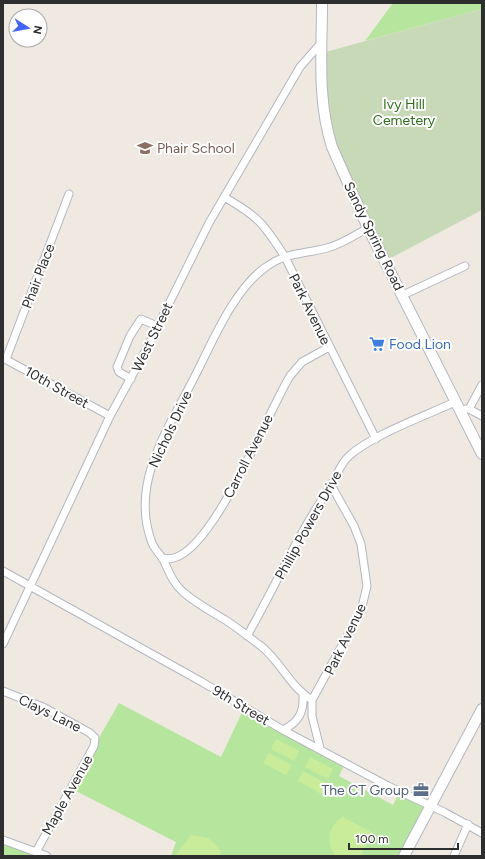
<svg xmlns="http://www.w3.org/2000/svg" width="485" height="859" font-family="Figtree,sans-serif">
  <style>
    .green { fill: #b6e59e }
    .cemetery { fill: #c8d9b8 }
    .pitch { fill: #c9ec9a }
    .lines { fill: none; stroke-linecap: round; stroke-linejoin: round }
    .street-casing { stroke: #b4b7c1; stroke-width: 9 }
    .secondary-casing { stroke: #b4b7c1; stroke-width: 12 }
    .street { stroke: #fff; stroke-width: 7 }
    .secondary { stroke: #fff; stroke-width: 10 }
    .labels { text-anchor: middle; stroke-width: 4; stroke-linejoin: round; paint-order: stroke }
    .park-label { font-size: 14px; fill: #2c6e1b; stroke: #fff }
    .education-label { font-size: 14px; fill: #785e54; stroke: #fff; text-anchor: start }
    .street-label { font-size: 14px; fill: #2e2e2e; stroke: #fff }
    .shop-label { font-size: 14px; fill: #366cbe; stroke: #fff; text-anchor: start }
    .service-label { font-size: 14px; fill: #4e5e75; stroke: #fff; text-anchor: end }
  </style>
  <rect width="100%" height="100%" fill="#efe9e1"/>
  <path class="green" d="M393,3H482V9L365,41Z
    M119,703L221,757L245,706L345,763L339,776L393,805L400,791L431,806L404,856H171L176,842L70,788Z
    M3,839L49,856H3Z"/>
  <path class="cemetery" d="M482,9V210L385,261L360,209L324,112L322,53Z"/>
  <path class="pitch" d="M276,739L299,751L294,761L271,749Z
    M269,753L292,765L286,775L263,763Z
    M310,757L333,769L328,779L305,767Z
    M303,771L326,783L321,794L298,781Z
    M343,817L373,833L360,856H335C326,843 328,825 343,817Z
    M191,835L209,838L221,851L220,856H175Z"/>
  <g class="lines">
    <defs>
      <path id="street" d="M224,197C258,216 264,224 285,257L376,439
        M403,295L465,266
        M3,358L110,416
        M6,359L69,194
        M131,379L119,372L117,367L130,336L141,319L157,326
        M466,409H469L482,416
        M469,409L482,385
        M162,558C166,559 170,559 174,558C215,547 267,414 290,376L302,362L329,347
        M3,571L202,682L283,730L388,786L444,812L482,833
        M247,636C275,587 298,534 330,487C337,477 339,465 349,456C372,435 425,416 455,402
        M3,644L110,416L146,350L209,223L300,67L322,42
        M3,691L45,708L90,733L95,738L94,746L36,852
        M312,700C290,687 281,662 261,646C250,638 239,629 227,621C212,612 197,604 183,592C173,583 169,572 163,559C159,553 153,548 151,540C130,481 170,426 195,376C213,341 234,289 266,267C286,252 305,254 327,248C342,244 355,235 368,228
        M283,730C299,722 304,712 303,695
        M320,748L312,716V700L361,611L367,586L361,544L354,526L331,485
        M3,840L47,856
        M454,856L468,824"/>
      <path id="secondary" d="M322,3C322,52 317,100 332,147L368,228L482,454
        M404,856L482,709"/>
    </defs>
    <use href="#street" class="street-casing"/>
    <use href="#secondary" class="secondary-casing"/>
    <use href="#street" class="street"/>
    <use href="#secondary" class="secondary"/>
  </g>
  <defs>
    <symbol id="school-bare" viewBox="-9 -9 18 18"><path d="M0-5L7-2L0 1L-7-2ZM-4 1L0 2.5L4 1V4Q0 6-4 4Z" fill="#8d6e63" stroke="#fff" stroke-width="2.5" paint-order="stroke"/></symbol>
    <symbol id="supermarket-bare" viewBox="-9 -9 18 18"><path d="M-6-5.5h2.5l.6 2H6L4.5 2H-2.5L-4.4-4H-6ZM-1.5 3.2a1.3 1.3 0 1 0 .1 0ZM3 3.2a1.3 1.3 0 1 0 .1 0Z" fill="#3f7fe0" stroke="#fff" stroke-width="2.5" paint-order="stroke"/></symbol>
    <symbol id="office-bare" viewBox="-9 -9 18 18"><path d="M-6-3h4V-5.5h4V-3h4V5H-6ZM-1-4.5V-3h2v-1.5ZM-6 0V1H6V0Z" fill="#5c6f8a" stroke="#fff" stroke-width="2.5" paint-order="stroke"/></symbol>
  </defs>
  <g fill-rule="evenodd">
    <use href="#school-bare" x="134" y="137" width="22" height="22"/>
    <use href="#supermarket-bare" x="366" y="333" width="22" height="22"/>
    <use href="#office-bare" x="410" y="779" width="22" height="22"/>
  </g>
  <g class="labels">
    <g class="park-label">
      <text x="404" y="109">Ivy Hill<tspan x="404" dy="16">Cemetery</tspan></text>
    </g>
    <g class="education-label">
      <text x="157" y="153">Phair School</text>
    </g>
    <g class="street-label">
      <text transform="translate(374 236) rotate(64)" y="5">Sandy Spring Road</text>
      <text transform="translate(38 276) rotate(-69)" y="5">Phair Place</text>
      <text transform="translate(310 309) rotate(64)" y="5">Park Avenue</text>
      <text transform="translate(152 337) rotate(-64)" y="5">West Street</text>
      <text transform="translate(57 387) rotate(29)" y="5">10th Street</text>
      <text transform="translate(170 429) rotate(-65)" y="5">Nichols Drive</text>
      <text transform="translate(248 456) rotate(-63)" y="5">Carroll Avenue</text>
      <text transform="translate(308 525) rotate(-61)" y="5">Phillip Powers Drive</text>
      <text transform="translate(345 639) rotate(-64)" y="5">Park Avenue</text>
      <text transform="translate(241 705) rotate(31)" y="5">9th Street</text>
      <text transform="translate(50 713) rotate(26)" y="5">Clays Lane</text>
      <text transform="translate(67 795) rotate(-61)" y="5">Maple Avenue</text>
    </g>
    <g class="shop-label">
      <text x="389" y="349">Food Lion</text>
    </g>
    <g class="service-label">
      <text x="409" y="795">The CT Group</text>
    </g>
  </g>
  <rect width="485" height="859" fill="none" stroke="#2e2e2e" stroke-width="8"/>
  <g transform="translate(28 28) rotate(101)"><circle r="19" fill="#ffffff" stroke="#ababab"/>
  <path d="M0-3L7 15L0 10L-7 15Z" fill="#4264fb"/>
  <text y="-6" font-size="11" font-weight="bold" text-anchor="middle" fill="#2e2e2e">N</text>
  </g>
  <path d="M349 843v6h109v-6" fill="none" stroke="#2e2e2e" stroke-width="2"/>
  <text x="355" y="843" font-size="12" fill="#2e2e2e" stroke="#ffffff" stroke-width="3" paint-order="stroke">100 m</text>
</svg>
